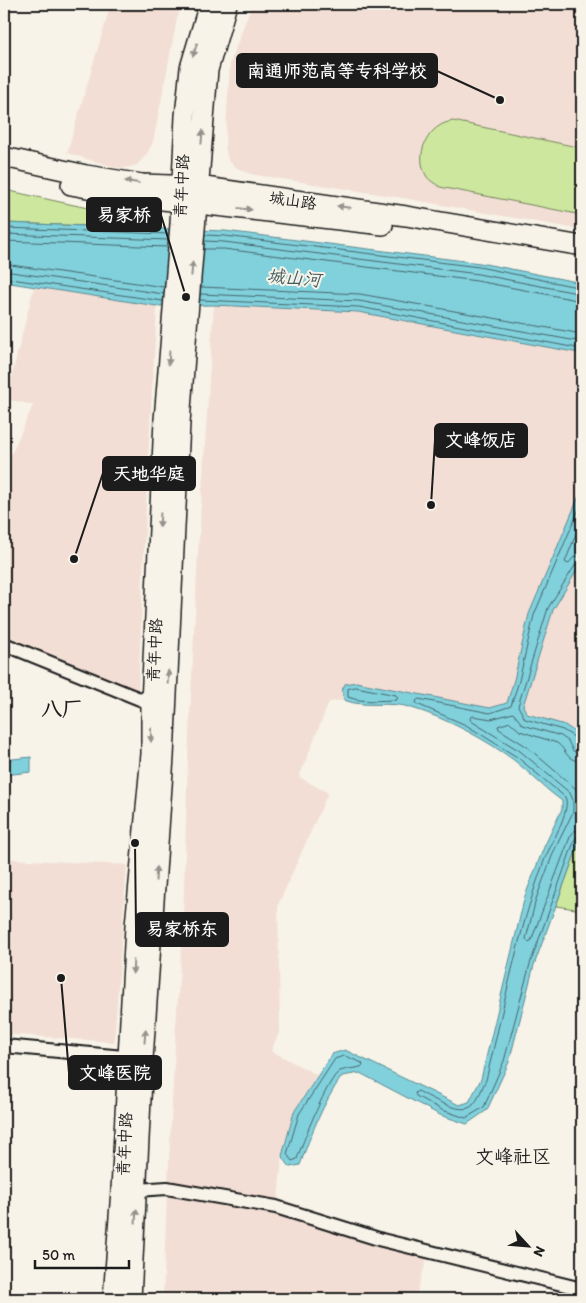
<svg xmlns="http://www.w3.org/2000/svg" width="586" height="1303" font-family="Itim,'LXGW WenKai TC',sans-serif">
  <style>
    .built { fill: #f2ded4 }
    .green { fill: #cde89e; stroke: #74825d }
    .water { fill: #81d1dd; stroke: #598990 }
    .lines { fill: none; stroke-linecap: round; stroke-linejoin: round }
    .shore { stroke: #446469; stroke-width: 1 }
    .street-casing { stroke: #1c1c1c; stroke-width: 16 }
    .secondary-casing { stroke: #1c1c1c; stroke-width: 22 }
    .street { stroke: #f7f3e8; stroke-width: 12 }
    .secondary { stroke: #f7f3e8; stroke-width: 19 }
    .oneway { fill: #94928c }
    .labels { text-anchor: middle; stroke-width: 4; stroke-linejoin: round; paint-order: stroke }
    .street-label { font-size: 16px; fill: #1c1c1c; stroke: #f7f3e8 }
    .water-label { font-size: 18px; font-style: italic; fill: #3f5b60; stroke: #f7f3e8 }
    .quarter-label { font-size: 19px; fill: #1c1c1c; stroke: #f7f3e8 }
    .district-label { font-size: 21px; font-weight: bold; fill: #1c1c1c; stroke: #f7f3e8 }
    .leader { fill: none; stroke: #1c1c1c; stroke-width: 2 }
    .callout-dot { fill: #1c1c1c; stroke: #f7f3e8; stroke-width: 2 }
    .callout { fill: #1c1c1c; stroke: #1c1c1c; stroke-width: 2 }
    .callout-label { font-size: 18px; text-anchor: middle; font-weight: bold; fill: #fff }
  </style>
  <rect width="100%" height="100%" fill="#f7f3e8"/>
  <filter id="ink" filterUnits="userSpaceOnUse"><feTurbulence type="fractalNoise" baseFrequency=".02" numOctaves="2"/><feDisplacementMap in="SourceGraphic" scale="10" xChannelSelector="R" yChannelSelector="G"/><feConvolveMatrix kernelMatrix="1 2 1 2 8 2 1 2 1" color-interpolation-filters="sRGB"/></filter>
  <g filter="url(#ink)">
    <path class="built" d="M111,4H182L177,19L153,142L147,154L137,165L121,169L67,153Z
      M252,4H582V230L397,197L250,174L237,168L228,160L225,146L230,63Z
      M34,287L157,306L148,459L138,693L4,647V471L33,405L6,399Z
      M214,305L358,312L582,353V758L579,735L565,725L539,719L508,703L490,708L356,682L345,684L342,696L344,700L329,702L299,777L328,793L278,905L280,1030L271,1051L317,1075L294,1112L282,1156L278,1201L168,1181L176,1026L183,920L188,758L198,553Z
      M9,859L127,865L114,1042L4,1034V922Z
      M167,1193L278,1214L428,1255L415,1299H163Z"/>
    <path class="green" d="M453,121L582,148V215L440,187C436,184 430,181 427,177C413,155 428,124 453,121Z
      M5,190L129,217L155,228L4,223Z
      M582,835V910L556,906Z"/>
    <path class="water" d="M4,223L225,231L480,263L582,283V356L579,353L358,312L214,305L157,306L4,282Z
      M582,489V562L553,610L523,706L527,714L565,725L579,735L582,758V835L534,965L509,1062L487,1110L467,1124L440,1115L360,1073L342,1076C323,1103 311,1134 300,1165L290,1167L282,1156L294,1112L332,1054L345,1050L459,1105L469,1102L481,1079L525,896L544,847L562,809V801C545,789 531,774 515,761C487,740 446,718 412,708C390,700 366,709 344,700L342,690L345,684L356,682L490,708L507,703L514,680L529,614Z
      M31,757V772L4,775V760Z"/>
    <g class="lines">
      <path class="shore" d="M4,228L169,234
        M4,234L168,240
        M205,235L225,236L479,267L582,288
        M4,241L167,247
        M205,241L224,242L478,274L582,294
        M204,249H224L477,281L582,301
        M4,264L164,287
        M4,271L164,294
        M4,278L163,301
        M201,287L360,294L582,334
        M200,294L359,301L582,342
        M200,300L359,307L582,349
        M582,502L534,615L519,681L511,706L490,713L419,699L416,701L417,704L466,725L517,757L565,797C572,810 549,847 544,861C518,931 504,1007 486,1080C482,1087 479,1099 473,1105C462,1117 430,1097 418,1091L415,1093L416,1096L442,1110L466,1118L484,1107L504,1061L530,964L575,839L578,836H582
        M582,519L565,562L568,564L574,557L582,555
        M582,561L576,564L548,608L518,706L525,719L563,730L574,737L577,746L582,748
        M356,687L396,695L398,698L396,700C381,700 363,703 348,697V689Z
        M582,754L573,751L568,741L561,736L523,725L513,713L491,719L473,716L470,718L471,721L520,751L570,793L573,800V812L554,851L536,899L526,939L528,942L531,941L570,837L574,831L582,830
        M582,761C565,761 568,751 557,743L520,731L510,722L498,726L499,729L526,746L576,789L581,801L578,820L582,822
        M345,1056L362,1063L363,1066C357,1069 347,1068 340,1071C328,1077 302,1144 297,1159L292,1161L287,1154L299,1114L335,1059Z"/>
      <defs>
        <path id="street" d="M4,644L157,706
          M4,1046L135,1058
          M137,1190L167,1188L276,1207L382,1240L582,1289"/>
        <path id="secondary" d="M4,157L86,175L142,184L198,186L406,216L582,246
          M71,185L136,197L383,225
          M113,1299L121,1190L135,926L151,754V704L164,420L180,224L185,116L190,68L209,4
          M131,1299L143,1059L164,757L180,423L188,315L208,70L227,4"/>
      </defs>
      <use href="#street" class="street-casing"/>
      <use href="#secondary" class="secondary-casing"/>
      <use href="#street" class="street"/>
      <use href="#secondary" class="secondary"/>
    </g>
    <defs><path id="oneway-solid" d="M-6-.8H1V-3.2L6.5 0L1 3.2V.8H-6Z" transform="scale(1.25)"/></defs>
    <g class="oneway">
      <use href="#oneway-solid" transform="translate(195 50) rotate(107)"/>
      <use href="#oneway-solid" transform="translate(202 137) rotate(-85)"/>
      <use href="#oneway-solid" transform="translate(132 182) rotate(-171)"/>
      <use href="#oneway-solid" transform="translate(344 207) rotate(-172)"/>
      <use href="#oneway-solid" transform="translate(245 209) rotate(7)"/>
      <use href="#oneway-solid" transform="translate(192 269) rotate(-85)"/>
      <use href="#oneway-solid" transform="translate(169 358) rotate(94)"/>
      <use href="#oneway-solid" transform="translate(160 520) rotate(93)"/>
      <use href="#oneway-solid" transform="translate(168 677) rotate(-87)"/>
      <use href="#oneway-solid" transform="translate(151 735) rotate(90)"/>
      <use href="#oneway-solid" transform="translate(156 874) rotate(-86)"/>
      <use href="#oneway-solid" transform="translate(133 967) rotate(93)"/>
      <use href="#oneway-solid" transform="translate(145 1036) rotate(-86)"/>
      <use href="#oneway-solid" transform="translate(136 1216) rotate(-87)"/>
    </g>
  </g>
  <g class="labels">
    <g class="street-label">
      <text transform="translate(181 186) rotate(-87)" y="6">青年中路</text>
      <text transform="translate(293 200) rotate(8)" y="6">城山路</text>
      <text transform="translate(154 650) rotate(-87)" y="6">青年中路</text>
      <text transform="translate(124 1144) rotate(-87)" y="6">青年中路</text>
    </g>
    <g class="water-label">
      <text transform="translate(294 278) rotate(5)" y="6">城山河</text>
    </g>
    <g class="quarter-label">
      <text x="513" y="1163">文峰社区</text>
    </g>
    <g class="district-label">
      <text x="62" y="716">八厂</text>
    </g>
  </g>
  <path class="leader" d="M500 100L437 71M186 297L161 215M431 505L435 440M74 559L103 473M135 843L136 929M61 978L69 1073"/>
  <g class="callout-dot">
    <circle cx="500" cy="100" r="5"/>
    <circle cx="186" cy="297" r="5"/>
    <circle cx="431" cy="505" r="5"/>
    <circle cx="74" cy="559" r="5"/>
    <circle cx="135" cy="843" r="5"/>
    <circle cx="61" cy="978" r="5"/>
  </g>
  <g class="callout">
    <rect x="237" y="54" width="200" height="33" rx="5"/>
    <rect x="87" y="198" width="74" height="33" rx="5"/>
    <rect x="435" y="424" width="92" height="33" rx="5"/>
    <rect x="103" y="457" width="92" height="33" rx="5"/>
    <rect x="136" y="913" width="92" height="33" rx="5"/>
    <rect x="69" y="1056" width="92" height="33" rx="5"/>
  </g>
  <g class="callout-label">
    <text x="337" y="77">南通师范高等专科学校</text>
    <text x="124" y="221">易家桥</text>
    <text x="481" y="446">文峰饭店</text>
    <text x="149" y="480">天地华庭</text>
    <text x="182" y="935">易家桥东</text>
    <text x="115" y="1079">文峰医院</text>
  </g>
  <rect width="586" height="1303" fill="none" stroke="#f7f3e8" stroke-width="20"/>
  <rect x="10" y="10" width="566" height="1283" fill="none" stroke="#1c1c1c" stroke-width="2" filter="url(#ink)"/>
  <g transform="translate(528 1246) rotate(116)" stroke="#f7f3e8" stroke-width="4" paint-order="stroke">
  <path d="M0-4L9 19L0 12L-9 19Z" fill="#1c1c1c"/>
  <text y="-8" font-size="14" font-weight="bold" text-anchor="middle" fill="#1c1c1c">N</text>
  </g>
  <path d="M35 1260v8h94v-8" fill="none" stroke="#1c1c1c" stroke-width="2.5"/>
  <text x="42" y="1260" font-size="15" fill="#1c1c1c" stroke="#f7f3e8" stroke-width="4" paint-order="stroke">50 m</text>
</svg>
